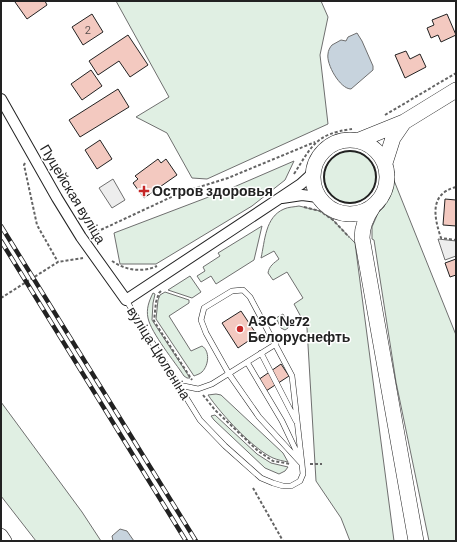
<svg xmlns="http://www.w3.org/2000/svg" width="457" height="542" font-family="Barlow,sans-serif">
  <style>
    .green { fill: #e0efe3; stroke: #6f6f6f }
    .parking { fill: #ededed; stroke: #6f6f6f }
    .water { fill: #c7d3dd; stroke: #6f6f6f }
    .building { fill: #f3c9c0; stroke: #222 }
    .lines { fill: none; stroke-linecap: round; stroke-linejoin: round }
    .service-casing { stroke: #222; stroke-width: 6 }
    .minor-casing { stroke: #222; stroke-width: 12 }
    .tertiary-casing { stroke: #222; stroke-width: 14 }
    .secondary-casing { stroke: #222; stroke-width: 16 }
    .path { stroke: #646464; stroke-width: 2; stroke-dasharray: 3 2; stroke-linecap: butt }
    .service { stroke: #fff; stroke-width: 5 }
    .minor { stroke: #fff; stroke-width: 10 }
    .tertiary { stroke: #fff; stroke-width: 13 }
    .secondary { stroke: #fff; stroke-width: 15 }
    .rail-casing { stroke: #222; stroke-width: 4.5 }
    .rail { stroke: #fff; stroke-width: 3; stroke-dasharray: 9; stroke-linecap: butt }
    .wall { stroke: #222; stroke-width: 2 }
    .poi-dot { fill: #c62828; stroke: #fff; stroke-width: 1.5 }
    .labels { text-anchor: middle; stroke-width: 3; stroke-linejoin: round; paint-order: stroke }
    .number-label { font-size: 12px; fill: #564c4a }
    .poi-label { font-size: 14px; font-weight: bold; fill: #222; stroke: #fff; text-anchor: start }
    .street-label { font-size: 14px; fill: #222; stroke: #fff }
  </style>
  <rect width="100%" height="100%" fill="#fff"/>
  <path class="green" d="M116,1H321L328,17L320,55L328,124L207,179L192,178L167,133L136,117L169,97Z
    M324 177a26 26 0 1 1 52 0a26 26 0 1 1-52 0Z
    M294,161L285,180L252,206L156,264H120L114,233L227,190Z
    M393,178L456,335V541H429L396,382L374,240L372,239V227L378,213L384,207L391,190Z
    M299,206L320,211L333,220L355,243L394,541H350L341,518L316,481L307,328L294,304L303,298L287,272L273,280L268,273C269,266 274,263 279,259L274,251L261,258C265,241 265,217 284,209C288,207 294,207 299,206Z
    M262,226L254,260L216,284L211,276L201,282L197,276L205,271L203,267L220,256L218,253Z
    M190,276L201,292L192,298L168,290Z
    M165,292L189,300V303L169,316L191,351L202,346C210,351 209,365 202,372C200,374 196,375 194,376L156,319L158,300L160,295Z
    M153,293L155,294L153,303L152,320L190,378H187L184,376C175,362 151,333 148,318C146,309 149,301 153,293Z
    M283,314L288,325V328L285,330L281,328L276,318Z
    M216,394L221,395L283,453L288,462C283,461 278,460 273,458C253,449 221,414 208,395Z
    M1,402L82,512L101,541H36L1,496Z
    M215,415L257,454L271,463L288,467L285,471L279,474L265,468L214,420L211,416Z"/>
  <path class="parking" d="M113,179L125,200L112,208L99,188Z
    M438,239L456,241V256L445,260Z"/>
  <path class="water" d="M357,33L362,41L373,66V70L351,89C340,89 326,64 328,54C328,51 330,47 332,45L341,40L346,41L348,37Z
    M120,529L127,531L134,541H113L112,536Z"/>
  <path class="building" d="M16,1H45L47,5L27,19L15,2Z
    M92,14L103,32L83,45L72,27Z
    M447,14L456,35L441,42L438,35L431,38L427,28L434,25L432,20Z
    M128,35L148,65L130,77L119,61L98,75L89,61Z
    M406,51L410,59L420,54L426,67L405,78L395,55Z
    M91,70L102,86L82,100L71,84Z
    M118,89L129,107L80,137L69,120Z
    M100,140L112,159L97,169L85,150Z
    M158,159L161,163L166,159L177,175L144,198L133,183L138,179L135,176Z
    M445,199L456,200V226L443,225Z
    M456,259V275L450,277L445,263Z
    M241,311L257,335L238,348L222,323Z
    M281,364L289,376L266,391L258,380Z"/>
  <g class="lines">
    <defs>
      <path id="service" d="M126,300L200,420L225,446L261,478L273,483L283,486H291L300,481L303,474L302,464L292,376L250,297L243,290L232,291L204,308L201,320L206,333L229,374L259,417L302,464
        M261,353L296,421
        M247,362L282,421L300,459
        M179,385L198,389L212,384L276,344"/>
      <path id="minor" d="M1,99L57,198L81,237L126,300L280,198L301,184L313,173
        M282,198L302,195L318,197"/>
      <path id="tertiary" d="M1,535L5,541"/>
      <path id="secondary" d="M313 177a37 37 0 1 1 74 0a37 37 0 1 1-74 0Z
        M357,141L404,122L456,90
        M385,163L393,138L404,122
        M373,207C366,217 362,226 362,238L416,541"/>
    </defs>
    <use href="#service" class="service-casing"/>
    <use href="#minor" class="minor-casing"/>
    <use href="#tertiary" class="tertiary-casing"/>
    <use href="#secondary" class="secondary-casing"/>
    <path class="path" d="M385,115L456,73
      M25,163L24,165L37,225L58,262
      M294,174C312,146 315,134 352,129
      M456,187C429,194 434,217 441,238L456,240
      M386,203L391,190L394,173
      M304,207L320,211L333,220L349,237
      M92,234L180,193L228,178L315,142
      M112,261C125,270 142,273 157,266
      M161,291L159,293L156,302L154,321L192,380
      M1,298L58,262L83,258
      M203,395L215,410L258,451L273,461L291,464
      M310,464H322
      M253,488L283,541"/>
    <use href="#service" class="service"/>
    <use href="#minor" class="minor"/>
    <use href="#tertiary" class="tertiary"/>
    <use href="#secondary" class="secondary"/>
    <defs>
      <path id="rail" d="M1,226L196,541
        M1,241L186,541"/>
    </defs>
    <use href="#rail" class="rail-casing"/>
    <use href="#rail" class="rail"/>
    <path class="wall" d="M324 177a26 26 0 1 1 52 0a26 26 0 1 1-52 0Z"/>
  </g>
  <g class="poi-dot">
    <path d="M142 185h4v4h4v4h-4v4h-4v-4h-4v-4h4z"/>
    <circle cx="240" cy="329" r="4"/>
  </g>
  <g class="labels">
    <g class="number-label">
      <text x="88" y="34">2</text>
    </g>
    <g class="poi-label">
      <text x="152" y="196">Остров здоровья</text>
      <text x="248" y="326">АЗС №72<tspan x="248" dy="16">Белоруснефть</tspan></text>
    </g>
    <g class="street-label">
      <text transform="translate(73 194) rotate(59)" y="5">Пуцейская вуліца</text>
      <text transform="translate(159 353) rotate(58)" y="5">вуліца Цюленіна</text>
    </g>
  </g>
  <rect width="457" height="542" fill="none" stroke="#222222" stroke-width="4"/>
</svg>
